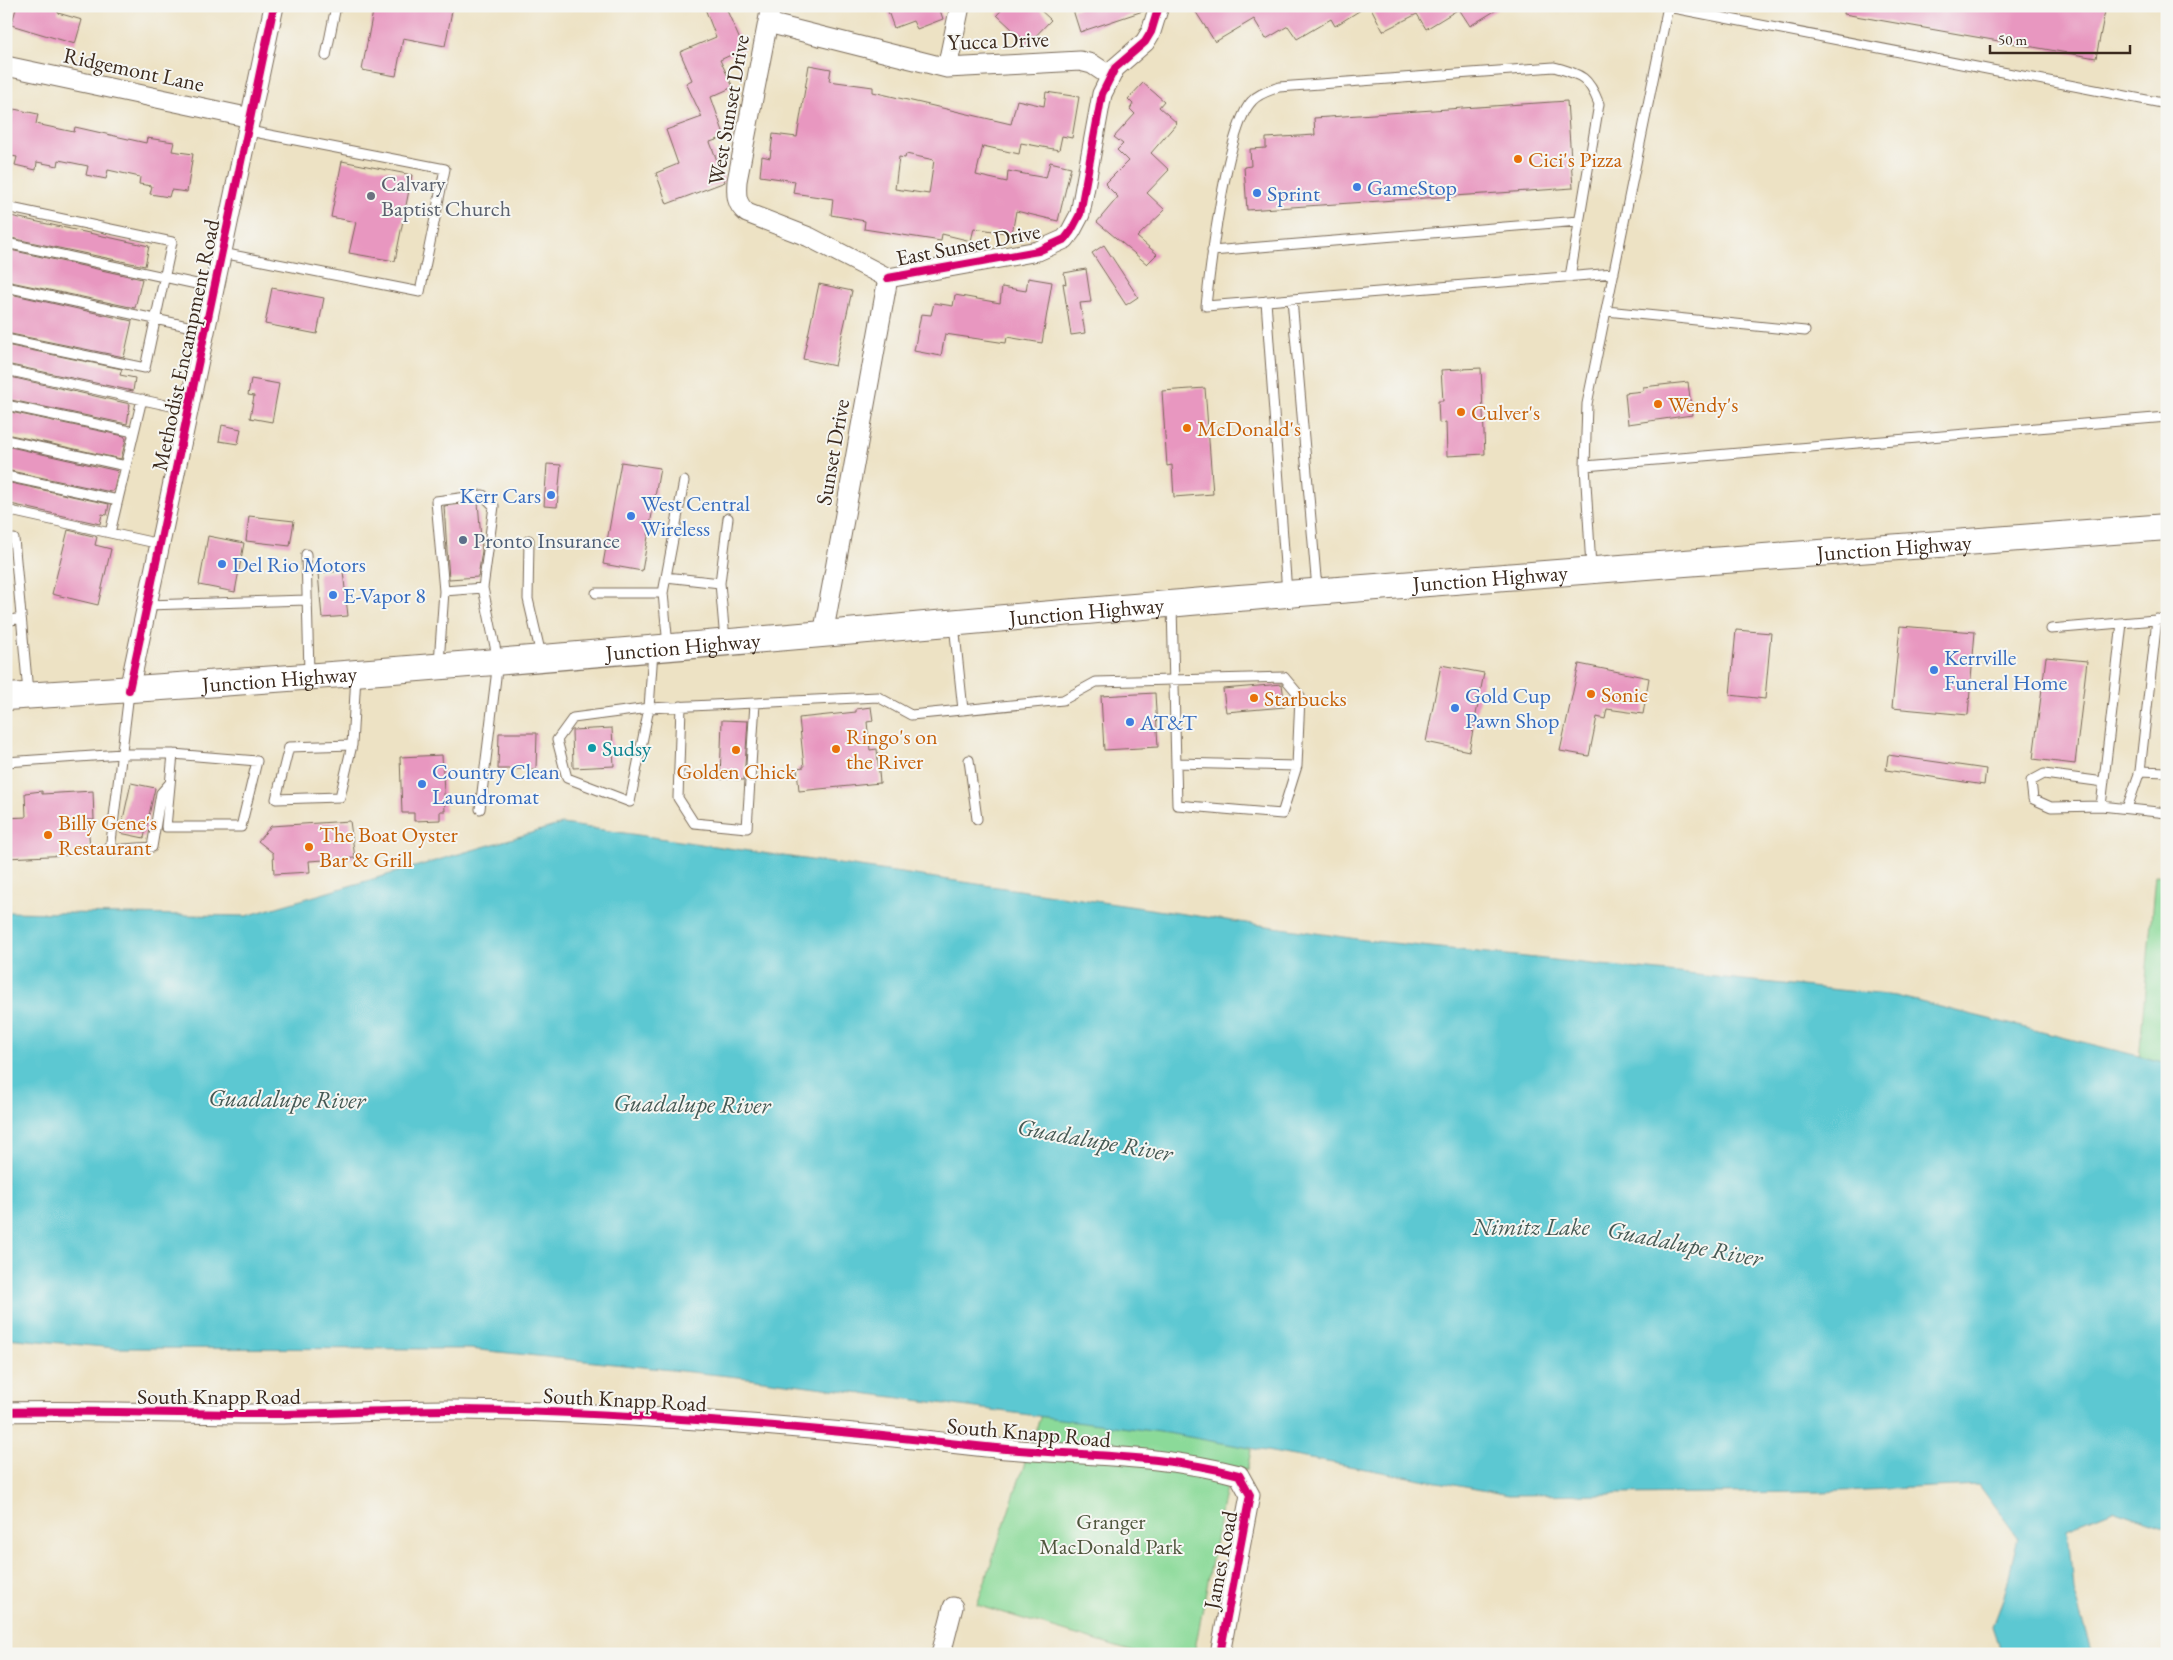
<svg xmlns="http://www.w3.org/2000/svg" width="2173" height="1660" font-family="'EB Garamond',serif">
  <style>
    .green { fill: #8bda99; stroke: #63825c }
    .water { fill: #5cc8d2; stroke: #4c7978 }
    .building { fill: #e897c0; fill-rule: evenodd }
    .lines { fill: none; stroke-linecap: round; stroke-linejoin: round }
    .service-casing { stroke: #796a58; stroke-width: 11 }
    .minor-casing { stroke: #796a58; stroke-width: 21 }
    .secondary-casing { stroke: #796a58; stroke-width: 28 }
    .service { stroke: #fff; stroke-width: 9 }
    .minor { stroke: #fff; stroke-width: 19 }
    .secondary { stroke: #fff; stroke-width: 26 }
    .cycleway-casing { stroke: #f6f6f2; stroke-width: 11 }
    .cycleway { stroke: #d6006c; stroke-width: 8 }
    .food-dot { fill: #e8710a; stroke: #f6f6f2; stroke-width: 2 }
    .shop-dot { fill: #3f7fe0; stroke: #f6f6f2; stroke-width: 2 }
    .worship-dot { fill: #6b7280; stroke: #f6f6f2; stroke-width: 2 }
    .service-dot { fill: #5c6f8a; stroke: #f6f6f2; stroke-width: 2 }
    .culture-dot { fill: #0f9aa8; stroke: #f6f6f2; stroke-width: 2 }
    .labels { text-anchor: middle; stroke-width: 4; stroke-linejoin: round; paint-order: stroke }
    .street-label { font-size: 22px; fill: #3b2a1e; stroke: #f6f6f2 }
    .food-label { font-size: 22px; fill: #c56008; stroke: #f6f6f2; text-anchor: start }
    .worship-label { font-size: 22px; fill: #5b616d; stroke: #f6f6f2; text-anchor: start }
    .shop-label { font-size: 22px; fill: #366cbe; stroke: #f6f6f2; text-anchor: start }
    .service-label { font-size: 22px; fill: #4e5e75; stroke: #f6f6f2; text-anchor: start }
    .culture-label { font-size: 22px; fill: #0d838f; stroke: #f6f6f2; text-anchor: start }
    .park-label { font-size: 22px; fill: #4f563d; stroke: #f6f6f2 }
    .water-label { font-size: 24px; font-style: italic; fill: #455954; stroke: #f6f6f2 }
  </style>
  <rect width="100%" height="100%" fill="#f6f6f2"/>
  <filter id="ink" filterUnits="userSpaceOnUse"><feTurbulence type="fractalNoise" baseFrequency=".02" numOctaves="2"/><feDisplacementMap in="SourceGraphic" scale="10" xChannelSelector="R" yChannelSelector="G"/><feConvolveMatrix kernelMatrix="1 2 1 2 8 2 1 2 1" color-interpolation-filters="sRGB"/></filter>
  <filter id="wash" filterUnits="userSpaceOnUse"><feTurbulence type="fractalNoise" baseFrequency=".0096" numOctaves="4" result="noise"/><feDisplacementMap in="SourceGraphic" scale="20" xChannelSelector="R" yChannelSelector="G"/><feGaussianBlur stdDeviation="1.12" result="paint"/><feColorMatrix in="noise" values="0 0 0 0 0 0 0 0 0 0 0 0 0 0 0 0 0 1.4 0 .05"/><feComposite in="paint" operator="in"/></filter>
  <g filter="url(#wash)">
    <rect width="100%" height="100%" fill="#ede2c4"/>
    <path class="green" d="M2155,875L2167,876V1063L2139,1060Z
      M1047,1397L1256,1427L1247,1470L1230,1467L1194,1654H1140L977,1605Z"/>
    <path class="water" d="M562,824L1364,940L1896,996L2167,1063V1528L2113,1510L2068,1528L2073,1590L2092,1654H2002L1993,1626L2004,1597L2018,1538L1979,1485L1820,1492L1509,1495L1167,1433L748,1378L470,1349L115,1348L6,1338V912L246,916Z"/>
    <g id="blocks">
      <path class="building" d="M17,6H59L58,13L82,20L75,44L11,25Z
        M374,6H453L445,46L403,38L396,76L362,70Z
        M704,6H725L744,49L720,60L733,87L711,97L725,137L710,142L725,182L667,204L656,173L678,164L666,130L702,117L686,83L692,80L680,52L716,37Z
        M886,6H947V7L940,10L943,19L917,29L913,21L894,28Z
        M1005,6H1036L1051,20L1028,44L997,15Z
        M1085,6H1147L1146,10L1080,32L1073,10Z
        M1192,6H1367L1335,26L1331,19L1297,39L1288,26L1266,39L1254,19L1215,42Z
        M1370,6H1503L1470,26L1459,9L1426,29L1417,14L1383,31Z
        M1845,6H2106L2096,58L1844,14Z
        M809,65L831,69L829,81L873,87V92L1011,124L1017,100L1044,106L1046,92L1079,97L1072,138L1062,136L1059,150L1021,143L1019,154L983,146L976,175L1007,182L1008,171L1046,178L1050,162L1071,167L1058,221L1016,211L1012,234L974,228L971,241L942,234L941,241L864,229L865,221L831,215L833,199L793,193L795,181L760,176L762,156L770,158L773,134L797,137ZM906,154L934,160L929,194L895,189L899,157L905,158Z
        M1143,83L1164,101L1159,107L1177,123L1151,153L1169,170L1147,193L1165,210L1137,237L1157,254L1147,264L1097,222L1118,197L1105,184L1128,161L1117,150L1123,144L1114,137L1135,114L1130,109L1133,104L1128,99Z
        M1567,101L1573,188L1247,210L1244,167L1251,166L1250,149L1266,148V138L1315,135L1314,118Z
        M14,109L38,114L36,124L74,132L75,127L146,143L147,138L174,142L172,151L193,154L187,192L171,190L169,197L150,194L152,186L139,184L140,177L108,170L106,179L86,175L88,166L59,160L58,166L37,162L36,170L15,165L17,157L6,155V142Z
        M342,161L412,175L395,261L349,253L356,222L331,217Z
        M6,215L149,246L145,266L6,237Z
        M1104,245L1138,297L1126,305L1092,253Z
        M6,249L142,279L135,308L6,281Z
        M1086,269L1091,302L1080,303L1085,333L1071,335L1063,283L1066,284L1064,273Z
        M1028,278L1052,282L1042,343L1007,337L1006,343L945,334L941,356L914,351L921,314L931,315L934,303L953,306L955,295L1000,303L1002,287L1026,291Z
        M819,284L852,291L835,366L803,359Z
        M272,288L324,298L317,334L265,324Z
        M6,293L132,321L124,357L6,333Z
        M6,345L122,369L120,375L135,378L133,391L6,364Z
        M1481,368L1485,454L1447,456L1446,422L1439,423L1438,401H1443L1441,370Z
        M6,376L130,404L127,424L6,399Z
        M251,379L279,384L272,422L250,418L254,396L248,395Z
        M1688,382L1692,415L1628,424L1625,393L1643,391V387Z
        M1205,388L1213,494L1174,497L1172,465L1167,466L1162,391Z
        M6,411L124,436L126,439L121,459L6,434Z
        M222,425L241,429L238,444L219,441Z
        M6,446L118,471L114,490L111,492L6,470Z
        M621,462L660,468L642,571L603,564Z
        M547,464L561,465L557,507L544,506Z
        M6,482L109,504L107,515L102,514L100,524L6,503Z
        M478,502L482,551L478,577L449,579L444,506Z
        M249,516L294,521L290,546L246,541Z
        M68,530L97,537L95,545L111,549L98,605L52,594Z
        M208,536L244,543L235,592L199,585Z
        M343,571L348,616L322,618L318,573Z
        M1900,626L1975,632L1968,715L1892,708Z
        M1736,630L1771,633L1765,699L1730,695Z
        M2046,657L2087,661L2075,764L2033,759Z
        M1579,664L1649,678L1643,714L1607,709L1605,719L1597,717L1589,756L1560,751Z
        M1441,665L1484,673L1469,751L1426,742Z
        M1282,684L1285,707L1226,712L1223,689Z
        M1155,693L1158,747L1104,750L1101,696Z
        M871,707L873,721L867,722L870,750L877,749L880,783L799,791L797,768L804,767L799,718L856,712V709Z
        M722,720L748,721L744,780L720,779Z
        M612,728L614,766L573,768L572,730Z
        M499,733H537L536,769H498Z
        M442,755L445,811H440V820L414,821V813H402L400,757Z
        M1888,755L1986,769L1984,785L1886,770Z
        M131,783L155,788L144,838L120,833Z
        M42,791V794L93,791L94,820H88L90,850L71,852V855L6,858V818L26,817L25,793Z
        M350,821L355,858L309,861L310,872L274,874L273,853L258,841L271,826Z"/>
    </g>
  </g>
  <g filter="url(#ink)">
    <use href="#blocks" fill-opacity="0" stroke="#796a58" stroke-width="1"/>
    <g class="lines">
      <defs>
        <path id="service" d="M1668,7L2167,104
          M326,56L336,6
          M6,207L172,242L145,368L6,339
          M6,243L215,288
          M1212,251L1579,221
          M222,253L420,292L445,169L249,131
          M1570,277L1599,104C1588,76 1582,75 1554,67L1279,87C1269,91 1259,93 1252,101C1227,126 1210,267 1206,306L1614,273
          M6,287L206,330
          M1292,299L1317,589
          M1266,301L1287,593
          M1606,311L1805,331
          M6,370L189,410
          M6,405L134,432
          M6,440L126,466
          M1585,466L2167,417
          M6,476L118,500
          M6,510L160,544
          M110,533L142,399
          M14,539L28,692
          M529,540L528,599L541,655
          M306,554L309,673
          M1591,567L1585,466L1587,404L1668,6
          M666,577L720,583L728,518
          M720,583L725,640
          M444,591L483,588
          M596,593H663
          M147,605L307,600
          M6,621L21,618
          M954,624L963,710
          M2051,629L2167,619
          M668,646L663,593L684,481
          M653,651L649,708L630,802L567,778L557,740L573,718L649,708L878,697L911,715L1063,700L1096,682L1284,677L1300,696L1297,766L1282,814L1177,805L1172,606
          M439,663L444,591L436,501L483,495L494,506L483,588L498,661L480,809
          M129,693L110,850L152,847L161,793L170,783
          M681,706L678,798L694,823L747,828L755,703
          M352,745L289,747L276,799L340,797L352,745L356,675
          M969,760L977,819
          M6,762L122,754H173L257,761L241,827H166L173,754
          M1176,763L1297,766
          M2140,771L2167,772
          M2104,782L2044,774L2031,781L2033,799L2051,807L2101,806L2167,813
          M2101,806L2122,623
          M2127,808L2140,771L2157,619"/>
        <path id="minor" d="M771,6L737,181C736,195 736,204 747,213L809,237L888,278
          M768,23L947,68L1080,61L1092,64L1110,76
          M6,66L251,118
          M947,68L960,6
          M888,278L1038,251L1065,239L1071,231L1080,214L1102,94L1115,68L1145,42L1151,32L1159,6
          M823,635L888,278
          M129,690L274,6
          M6,1412C93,1410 180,1414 267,1414C331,1414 396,1409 460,1410C636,1412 812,1427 986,1447C1070,1456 1157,1453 1239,1475L1250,1495L1220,1654
          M941,1654L953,1607"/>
        <g id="secondary">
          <path id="s1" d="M6,697C434,672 860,629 1287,594C1580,570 1874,549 2167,527"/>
        </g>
      </defs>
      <use href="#service" class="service-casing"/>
      <use href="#minor" class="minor-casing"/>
      <use href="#secondary" class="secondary-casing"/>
      <use href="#service" class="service"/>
      <use href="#minor" class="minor"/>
      <use href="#secondary" class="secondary"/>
      <defs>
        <path id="cycleway" d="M888,278L1038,251L1065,239L1071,231L1080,214L1102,94L1115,68L1145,42L1151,32L1159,6
          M129,690L274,6
          M6,1412C93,1410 180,1414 267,1414C331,1414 396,1409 460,1410C636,1412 812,1427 986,1447C1070,1456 1157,1453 1239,1475L1250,1495L1220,1654"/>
      </defs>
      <use href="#cycleway" class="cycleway-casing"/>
      <use href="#cycleway" class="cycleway"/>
    </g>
  </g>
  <g class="food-dot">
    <circle cx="1518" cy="159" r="5"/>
    <circle cx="1658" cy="404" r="5"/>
    <circle cx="1461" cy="412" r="5"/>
    <circle cx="1187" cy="428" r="5"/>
    <circle cx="1591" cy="694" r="5"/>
    <circle cx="1254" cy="698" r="5"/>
    <circle cx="836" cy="749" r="5"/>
    <circle cx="736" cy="750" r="5"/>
    <circle cx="48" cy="835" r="5"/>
    <circle cx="309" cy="847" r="5"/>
  </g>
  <g class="shop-dot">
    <circle cx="1357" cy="187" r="5"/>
    <circle cx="1257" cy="193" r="5"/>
    <circle cx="551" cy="495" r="5"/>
    <circle cx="631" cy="516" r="5"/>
    <circle cx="222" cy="564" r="5"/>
    <circle cx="333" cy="595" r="5"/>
    <circle cx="1934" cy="670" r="5"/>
    <circle cx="1455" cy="708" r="5"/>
    <circle cx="1130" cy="722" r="5"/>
    <circle cx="422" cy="784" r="5"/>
  </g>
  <circle class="worship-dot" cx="371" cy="196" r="5"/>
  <circle class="service-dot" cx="463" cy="540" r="5"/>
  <circle class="culture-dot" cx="592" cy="748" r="5"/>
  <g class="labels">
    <g class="street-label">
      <text transform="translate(998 40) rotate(-2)" y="8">Yucca Drive</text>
      <text transform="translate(134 69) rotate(12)" y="8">Ridgemont Lane</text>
      <text transform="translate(728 110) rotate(-80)" y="8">West Sunset Drive</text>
      <text transform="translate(968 244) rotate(-11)" y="8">East Sunset Drive</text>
      <text transform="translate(185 345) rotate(-78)" y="8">Methodist Encampment Road</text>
      <text transform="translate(832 452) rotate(-80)" y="8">Sunset Drive</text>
      <text dy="8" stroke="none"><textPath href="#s1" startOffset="1894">Junction Highway</textPath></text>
      <text dy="8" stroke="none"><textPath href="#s1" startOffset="1489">Junction Highway</textPath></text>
      <text dy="8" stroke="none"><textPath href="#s1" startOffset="1084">Junction Highway</textPath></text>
      <text dy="8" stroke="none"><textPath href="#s1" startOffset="679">Junction Highway</textPath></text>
      <text dy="8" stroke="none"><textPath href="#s1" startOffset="274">Junction Highway</textPath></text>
      <text x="219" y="1404">South Knapp Road</text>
      <text transform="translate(625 1399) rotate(3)" y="8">South Knapp Road</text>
      <text transform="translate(1029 1432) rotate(5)" y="8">South Knapp Road</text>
      <text transform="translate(1220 1560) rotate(-79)" y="8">James Road</text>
    </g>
    <g class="food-label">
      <text x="1528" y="167">Cici's Pizza</text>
      <text x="1668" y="412">Wendy's</text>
      <text x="1471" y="420">Culver's</text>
      <text x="1197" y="436">McDonald's</text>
      <text x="1601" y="702">Sonic</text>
      <text x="1264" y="706">Starbucks</text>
      <text x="846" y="744">Ringo's on<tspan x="846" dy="25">the River</tspan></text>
      <text x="736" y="779" text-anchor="middle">Golden Chick</text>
      <text x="58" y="830">Billy Gene's<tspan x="58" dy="25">Restaurant</tspan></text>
      <text x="319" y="842">The Boat Oyster<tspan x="319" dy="25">Bar &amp; Grill</tspan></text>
    </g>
    <g class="worship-label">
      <text x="381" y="191">Calvary<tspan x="381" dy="25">Baptist Church</tspan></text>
    </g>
    <g class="shop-label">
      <text x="1367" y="195">GameStop</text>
      <text x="1267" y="201">Sprint</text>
      <text x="541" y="503" text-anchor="end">Kerr Cars</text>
      <text x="641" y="511">West Central<tspan x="641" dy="25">Wireless</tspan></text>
      <text x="232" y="572">Del Rio Motors</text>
      <text x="343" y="603">E-Vapor 8</text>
      <text x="1944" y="665">Kerrville<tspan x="1944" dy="25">Funeral Home</tspan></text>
      <text x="1465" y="703">Gold Cup<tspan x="1465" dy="25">Pawn Shop</tspan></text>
      <text x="1140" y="730">AT&amp;T</text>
      <text x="432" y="779">Country Clean<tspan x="432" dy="25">Laundromat</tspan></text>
    </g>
    <g class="service-label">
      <text x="473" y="548">Pronto Insurance</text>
    </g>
    <g class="culture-label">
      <text x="602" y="756">Sudsy</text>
    </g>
    <g class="park-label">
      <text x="1111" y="1529">Granger<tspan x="1111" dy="25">MacDonald Park</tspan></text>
    </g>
    <g class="water-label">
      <text transform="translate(287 1099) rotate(1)" y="8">Guadalupe River</text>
      <text transform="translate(692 1104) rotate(1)" y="8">Guadalupe River</text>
      <text transform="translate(1095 1140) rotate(10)" y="8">Guadalupe River</text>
      <text x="1531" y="1235">Nimitz Lake</text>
      <text transform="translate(1685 1244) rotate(11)" y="8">Guadalupe River</text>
    </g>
  </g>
  <rect width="2173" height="1660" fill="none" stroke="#f6f6f2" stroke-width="25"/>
  <path d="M1990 45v8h140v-8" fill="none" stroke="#3b2a1e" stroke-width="2.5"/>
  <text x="1998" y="45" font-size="15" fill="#3b2a1e" stroke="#f6f6f2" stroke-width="4" paint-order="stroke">50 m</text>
</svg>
